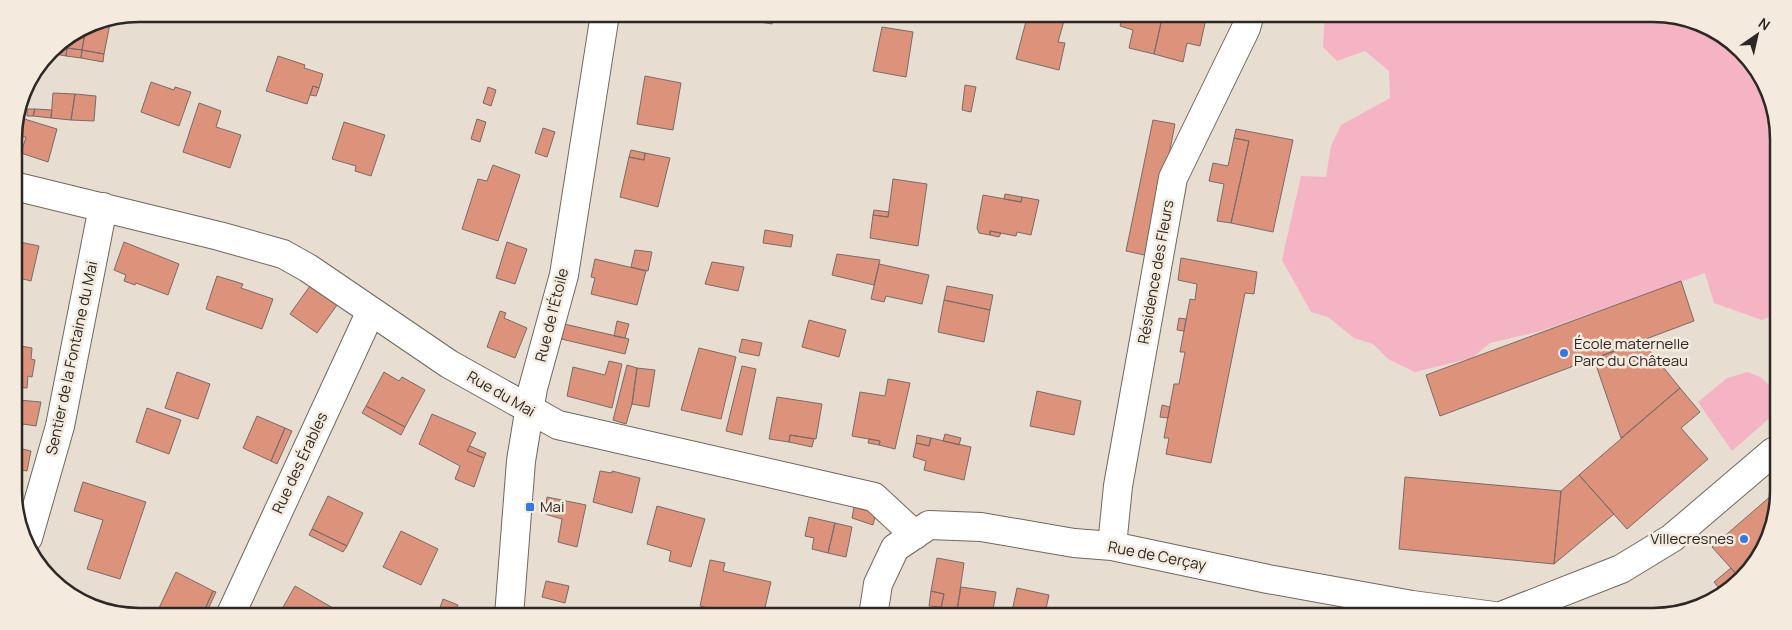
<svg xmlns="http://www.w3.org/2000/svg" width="1792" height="630" font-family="Manrope,sans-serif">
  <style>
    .green { fill: #f4b4c4 }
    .building { fill: #dd927c; stroke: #7a6b67 }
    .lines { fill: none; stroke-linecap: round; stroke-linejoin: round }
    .minor-casing { stroke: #71685e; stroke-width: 30 }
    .minor { stroke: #fff; stroke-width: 28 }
    .poi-dot { fill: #3079e6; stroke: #f4eade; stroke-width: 2 }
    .labels { text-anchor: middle; stroke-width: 5; stroke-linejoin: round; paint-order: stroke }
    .street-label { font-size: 15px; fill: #2c2824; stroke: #f4eade }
    .poi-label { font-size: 15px; fill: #2c2824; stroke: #f4eade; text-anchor: start }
    .rim { fill: none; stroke: #2c2824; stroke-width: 2.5 }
  </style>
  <rect width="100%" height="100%" fill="#e7ddd1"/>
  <path class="green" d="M1325,14H1652L1693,20L1747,57L1777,123L1775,314L1762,320L1714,303L1705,273L1541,331L1490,343L1472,358L1415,372L1388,359L1373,344L1354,338L1328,317L1311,312L1282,260L1301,176L1326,177L1331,146L1341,125L1390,98L1389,71L1365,51L1337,61L1323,47Z
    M1748,372L1760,377L1774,389L1773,415L1732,451L1698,402L1727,378Z"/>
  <path class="building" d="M729,14H774L772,24L729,17Z
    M1028,14H1066L1058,42L1065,43L1059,70L1016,59Z
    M1123,14H1163L1154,54L1129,48L1133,30L1120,26Z
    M1163,14H1207L1200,46L1187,43L1183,62L1154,54Z
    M111,19L104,54L82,50L86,27L92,23Z
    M86,27L82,50L67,48L66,56L50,53L56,45Z
    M882,27L913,32L906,77L873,71Z
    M67,48L82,50L81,58L66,56Z
    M82,50L104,54L103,62L81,58Z
    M278,56L305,65L304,68L323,74L319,88L313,86L307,104L266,91Z
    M645,76L681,83L673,130L637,124Z
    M151,82L174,90L175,87L191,92L179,126L141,112Z
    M965,85L976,87L971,112L962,110Z
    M313,86L319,88L316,96L310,95Z
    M488,87L496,90L491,106L483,103Z
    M53,93L75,94L71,120L51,118Z
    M75,94L96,96L94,121L71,120Z
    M199,103L221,111L216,127L241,135L230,168L183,152Z
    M27,109H35L33,116H27Z
    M35,109L52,110L51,118L33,116Z
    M18,117L57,129L48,162L21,153L26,137H22L20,143L14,141Z
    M477,119L486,122L480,142L471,139Z
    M1153,120L1175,124L1149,256L1126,251Z
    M344,122L385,135L371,176L355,171L356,166L332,159Z
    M543,128L555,132L547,157L535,153Z
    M1236,129L1293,140L1273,232L1231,223L1249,141L1234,138Z
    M1234,138L1249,141L1231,223L1217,221L1224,184L1209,181L1213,163L1228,166Z
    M631,150L645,153L644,160L629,157Z
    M645,153L670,158L658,207L620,197L629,157L644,160Z
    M493,165L520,175L498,241L462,229L478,179L487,181Z
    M893,179L927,184L918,246L870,238L873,215L888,217Z
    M1005,194L1022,197L1021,202L1004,199Z
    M983,195L1021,202L1022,197L1039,200L1031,235L1017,232L1016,236L990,231V235L979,233L977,228Z
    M874,210L889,212L888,217L873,215Z
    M765,230L793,235L791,247L763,243Z
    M990,231L1001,233L999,237L990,235Z
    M15,241L39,246L31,281L15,277Z
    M124,242L179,264L168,295L136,283L135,285L124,281L126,275L114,270Z
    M507,242L527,249L515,284L496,278Z
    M635,250L652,252L648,271L631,267Z
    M837,254L880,260L874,285L832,275Z
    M1181,258L1257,272L1254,294L1245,293L1211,463L1166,454L1169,438H1164L1174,384H1179L1185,352H1180L1190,299L1195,300L1197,284L1178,280Z
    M595,259L646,271L637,305L591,294L595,278L591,277Z
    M712,262L744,267L738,291L705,284Z
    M879,264L929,275L922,304L886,296L884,302L871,299Z
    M217,276L243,284L241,288L273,299L262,329L206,309Z
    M1681,281L1694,321L1440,416L1426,375Z
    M310,286L337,305L317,333L290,314Z
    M947,286L993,295L990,310L944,300Z
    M944,300L990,310L984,342L938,332Z
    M500,311L506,313L504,318L527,328L515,358L487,347Z
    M1179,318L1186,319L1184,331L1177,330Z
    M809,320L846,330L839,357L802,347Z
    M617,321L629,324L625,338L614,336Z
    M560,323L629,339L625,354L557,338Z
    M742,339L762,343L759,356L739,352Z
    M1642,341L1680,388L1621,438L1594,359Z
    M15,345L32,348L31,359L35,360L32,377L28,376L27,388L15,387Z
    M699,348L736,357L721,419L681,410Z
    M609,361L622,364L612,408L567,396L573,367L605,375Z
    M627,365L637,368L632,404L626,424L613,420Z
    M742,366L756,369L742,435L726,431Z
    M637,368L655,370L649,407L632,404Z
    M177,372L210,384L198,419L165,408Z
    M384,372L399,381L402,377L425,390L405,427L366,406Z
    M888,379L910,383L895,449L879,445L880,441L852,436L860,392L885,396Z
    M1680,388L1700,412L1681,428L1708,459L1627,529L1579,475Z
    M1037,391L1081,401L1074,435L1030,426Z
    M777,397L822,404L816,439L790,435L789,442L769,439Z
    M18,400L41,402L36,426L23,424L18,448L31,451L27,471L16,469V408Z
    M1162,405L1170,407L1168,418L1160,417Z
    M366,406L405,427L401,435L362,413Z
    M147,408L181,420L169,454L136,442Z
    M432,414L476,433L467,451L484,458L474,487L455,479L460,466L419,444Z
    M257,416L285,428L271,461L243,448Z
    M285,428L292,431L277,464L271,461Z
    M945,434L961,438L959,445L943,441Z
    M790,435L814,439L812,447L789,442Z
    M917,435L931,438L929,446L916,443Z
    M931,438L971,447L964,480L924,470L926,461L913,457L916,443L929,446Z
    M869,439L880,441L879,445L868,443Z
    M470,446L486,453L484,458L467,451Z
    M600,471L612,473V471L640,478L632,513L593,502Z
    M1579,475L1614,514L1554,564L1561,491Z
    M1405,477L1561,491L1554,564L1399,549Z
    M83,482L146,502L120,579L87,569L103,520L74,511Z
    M1772,495V531L1739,577L1712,547Z
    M328,496L363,513L347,546L312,529Z
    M547,497L586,505L577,547L558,542L562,519L545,514Z
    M657,506L705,519L691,567L669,561L671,551L647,544Z
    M854,507L876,513L873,525L852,518Z
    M809,517L835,523L828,553L812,549L814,538L805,536Z
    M835,523L852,527L846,557L828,553Z
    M312,529L347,546L343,552L309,535Z
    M401,531L438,549L421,585L383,567Z
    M937,558L964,563L957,611L941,609L944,594L931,591Z
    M710,560L725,563L723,571L771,582L763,616H744L700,606Z
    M1731,568L1739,577L1722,592L1714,582Z
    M176,572L213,591L202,616H175L159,608Z
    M546,581L569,586L565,603L542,597Z
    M295,586L333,608L329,616H278Z
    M961,587L996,592L992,616H956Z
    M1017,588L1049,595L1045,613H1048L1047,616H1011Z
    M213,591L216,592L205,616H202Z
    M931,591L944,594L941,607L929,606Z
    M443,599L458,605L454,616H437Z
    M1246,610L1275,616H1244Z"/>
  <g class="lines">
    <defs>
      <path id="minor" d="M14,186L219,236L283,254L308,268L449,364L558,425L874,497L915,535
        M28,538L60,426L103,207
        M1112,546L1118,486L1173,178L1246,28L1250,14
        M230,616L371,311
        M509,616L521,461L533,388L564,275L605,14
        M873,616L878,584L895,548L929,525L981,527L1074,543L1112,546L1268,579L1412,605L1494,616
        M1501,616L1621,569L1672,538L1773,452"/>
    </defs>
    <use href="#minor" class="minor-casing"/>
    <use href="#minor" class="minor"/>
  </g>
  <g class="poi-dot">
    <circle cx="1564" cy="353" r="5"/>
    <rect x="525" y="502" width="10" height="10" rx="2.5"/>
    <circle cx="1744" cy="539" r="5"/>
  </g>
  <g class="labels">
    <g class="street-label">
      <text transform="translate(1156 272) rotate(-80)" y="5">Résidence des Fleurs</text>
      <text transform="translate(552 315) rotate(-76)" y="5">Rue de l'Étoile</text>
      <text transform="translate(72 358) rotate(-78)" y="5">Sentier de la Fontaine du Mai</text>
      <text transform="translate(501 394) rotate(30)" y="5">Rue du Mai</text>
      <text transform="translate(300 463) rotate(-65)" y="5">Rue des Érables</text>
      <text transform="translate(1157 556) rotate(11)" y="5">Rue de Cerçay</text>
    </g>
    <g class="poi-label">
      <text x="1574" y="349">École maternelle<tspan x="1574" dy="17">Parc du Château</tspan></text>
      <text x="540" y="512">Mai</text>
      <text x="1734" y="544" text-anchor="end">Villecresnes</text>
    </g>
  </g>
  <path d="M0 0H1792V630H0ZM139 22H1653A117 117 0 0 1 1770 139V491A117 117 0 0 1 1653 608H139A117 117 0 0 1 22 491V139A117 117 0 0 1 139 22Z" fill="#f4eade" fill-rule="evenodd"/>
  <path class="rim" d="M139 22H1653A117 117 0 0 1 1770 139V491A117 117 0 0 1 1653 608H139A117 117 0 0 1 22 491V139A117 117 0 0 1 139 22Z"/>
  <g transform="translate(1757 35) rotate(34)" stroke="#f4eade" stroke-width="4" paint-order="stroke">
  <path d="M0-4L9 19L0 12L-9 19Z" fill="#2c2824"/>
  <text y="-8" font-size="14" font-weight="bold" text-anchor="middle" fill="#2c2824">N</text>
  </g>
</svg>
